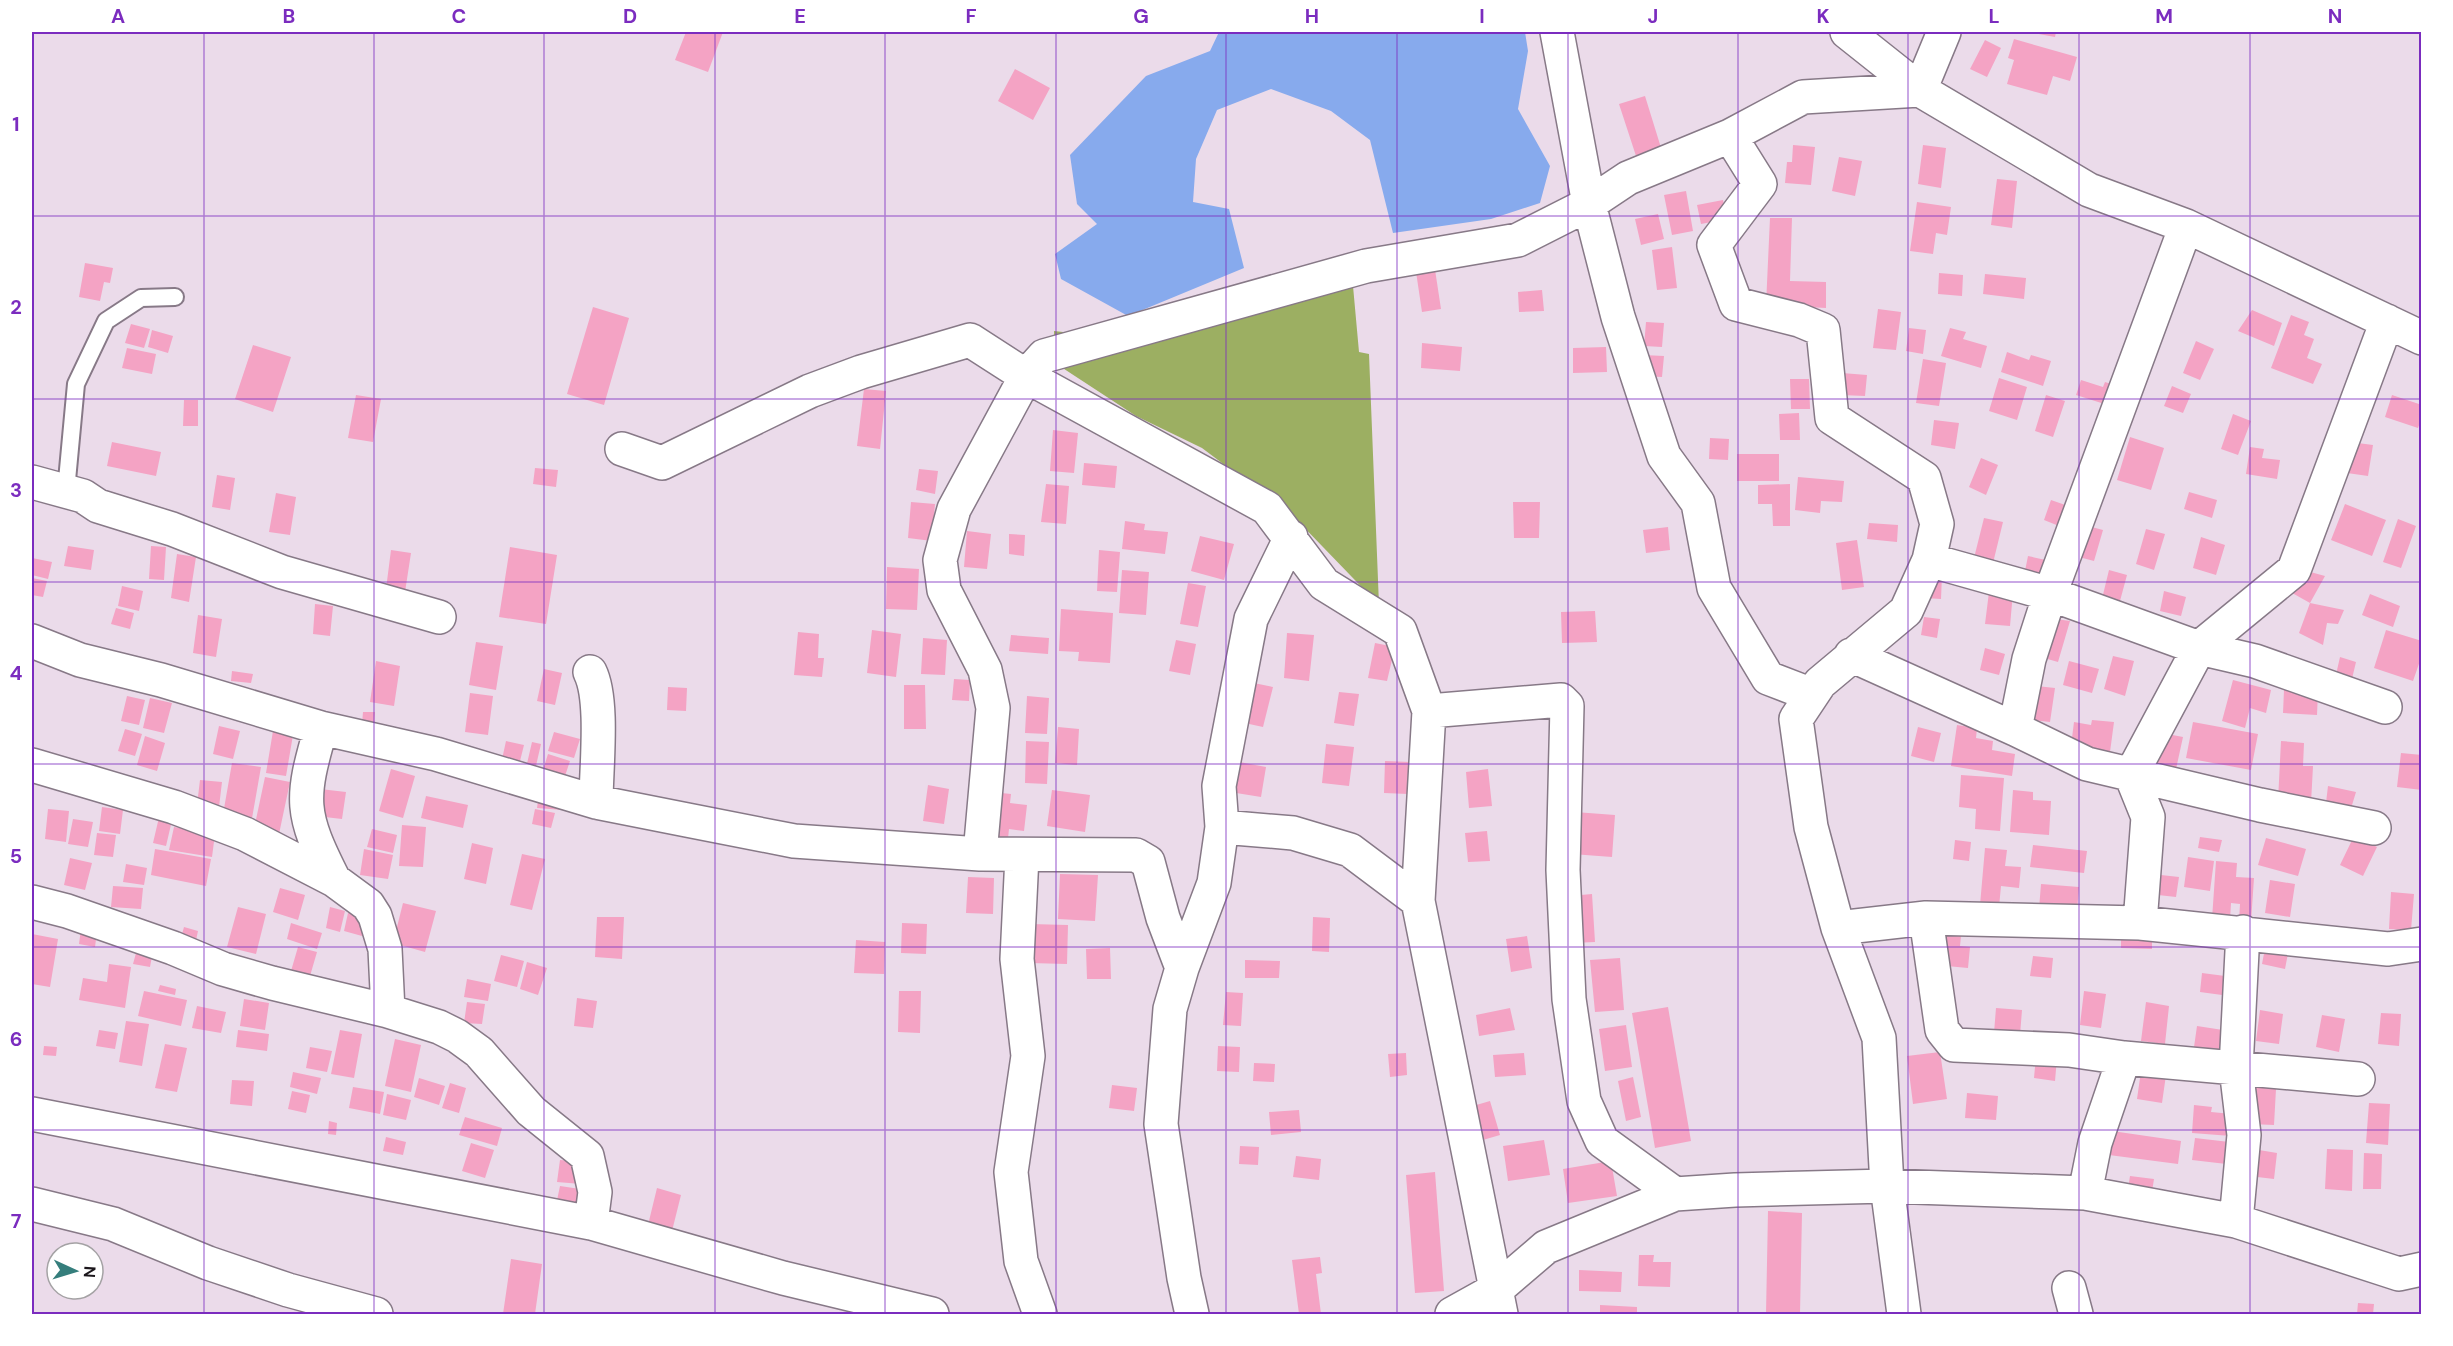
<svg xmlns="http://www.w3.org/2000/svg" width="2453" height="1346" font-family="'DM Sans',sans-serif">
  <style>
    .forest { fill: #9caf62 }
    .water { fill: #87aaed }
    .building { fill: #f4a3c4 }
    .lines { fill: none; stroke-linecap: round; stroke-linejoin: round }
    .service-casing { stroke: #877987; stroke-width: 20 }
    .minor-casing { stroke: #877987; stroke-width: 36 }
    .service { stroke: #fff; stroke-width: 16 }
    .minor { stroke: #fff; stroke-width: 33 }
    .grid { fill: none; stroke: #7b2cbf; stroke-width: 1.5; stroke-opacity: 0.55 }
    .neatline { fill: none; stroke: #7b2cbf; stroke-width: 2 }
    .grid-label { font-size: 20px; text-anchor: middle; font-weight: bold; fill: #7b2cbf }
  </style>
  <rect width="100%" height="100%" fill="#ebdbea"/>
  <path class="forest" d="M1352,275L1359,352L1369,354L1379,605L1294,517L1202,448L1136,416L1055,363L1054,331L1125,339Z"/>
  <path class="water" d="M1219,32H1525L1528,51L1518,109L1550,166L1540,203L1491,219L1393,233L1370,140L1331,111L1271,89L1217,110L1196,159L1193,202L1229,209L1244,268L1128,316L1061,279L1055,254L1097,224L1077,204L1070,155L1146,76L1210,51Z"/>
  <path class="building" d="M686,32H723L708,72L675,60Z
    M2028,32H2056L2055,37Z
    M2014,39L2077,57L2070,81L2053,76L2047,95L2007,84L2014,60L2008,58Z
    M1985,40L2001,48L1987,77L1970,69Z
    M1015,69L1050,88L1033,120L998,101Z
    M1645,96L1662,151L1637,159L1619,104Z
    M1793,145L1815,147L1811,185L1785,183L1787,162H1792Z
    M1923,145L1946,148L1941,188L1918,184Z
    M1839,157L1862,161L1855,196L1832,191Z
    M1997,179L2017,181L2012,228L1991,225Z
    M1686,191L1693,231L1672,235L1664,195Z
    M1723,200L1727,219L1701,224L1697,205Z
    M1917,202L1951,207L1947,235L1936,233L1933,254L1910,251Z
    M1658,214L1664,239L1641,245L1635,219Z
    M1770,218H1792L1790,281L1826,282V308L1766,305Z
    M1672,247L1677,288L1657,290L1652,250Z
    M85,263L113,268L110,283L104,282L100,301L79,297Z
    M1434,263L1441,309L1422,312L1415,265Z
    M1939,273L1963,275L1962,296L1938,294Z
    M1985,274L2026,278L2024,299L1983,294Z
    M1542,290L1544,311L1519,312L1518,292Z
    M593,307L629,318L604,405L567,394Z
    M1878,309L1901,312L1896,350L1873,348Z
    M2252,310L2282,323L2274,346L2238,331Z
    M2291,315L2309,322L2304,335L2314,339L2307,358L2322,364L2313,384L2271,368Z
    M1646,322L1664,323L1662,347L1644,346Z
    M131,324L150,329L144,348L125,343Z
    M1909,328L1926,330L1923,354L1906,351Z
    M1950,328L1966,332L1963,339L1987,346L1981,368L1941,356Z
    M152,330L173,336L168,353L148,347Z
    M2196,341L2214,349L2200,380L2183,373Z
    M1422,343L1462,347L1460,371L1421,368Z
    M253,345L291,357L273,412L235,399Z
    M1606,347L1607,372L1573,373V348Z
    M127,348L156,354L152,374L122,368Z
    M2007,352L2029,360L2031,355L2051,361L2043,386L2001,372Z
    M1643,355L1664,356L1662,377L1641,376Z
    M1923,359L1946,363L1939,406L1916,403Z
    M1842,373L1867,375L1865,396L1841,395Z
    M1999,378L2027,387L2017,420L1989,411Z
    M1790,379H1809L1810,409H1791Z
    M2081,380L2103,387L2105,382L2121,387L2114,407L2076,395Z
    M2172,386L2191,394L2183,413L2164,406Z
    M864,389L886,391L880,449L857,446Z
    M356,395L381,399L373,442L348,438Z
    M2046,395L2065,401L2053,437L2035,431Z
    M2392,395L2422,405V417L2418,428L2385,417Z
    M184,400H198V426H183Z
    M1799,413L1800,440H1780L1779,414Z
    M2233,414L2251,421L2238,455L2221,449Z
    M1934,420L1959,423L1955,449L1931,445Z
    M1053,430L1078,433L1074,473L1050,471Z
    M2130,437L2164,448L2151,490L2117,480Z
    M1710,438L1729,439L1728,460L1709,459Z
    M112,442L161,452L156,476L107,466Z
    M2350,442L2373,445L2368,476L2347,473Z
    M2250,447L2264,449L2262,458L2280,460L2277,479L2246,474Z
    M1737,454H1779V481H1737Z
    M1981,458L1998,465L1986,495L1969,487Z
    M1084,463L1117,466L1115,488L1082,485Z
    M535,468L558,470L556,487L533,484Z
    M919,469L938,471L935,494L916,490Z
    M217,475L235,478L230,510L212,507Z
    M1798,477L1844,481L1842,502L1821,501L1820,513L1795,510Z
    M1046,484L1069,486L1066,524L1041,522Z
    M1790,484V526H1773L1772,504H1758V485Z
    M2189,492L2217,500L2212,518L2184,509Z
    M276,493L296,497L290,535L269,532Z
    M2051,500L2071,507L2064,528L2044,520Z
    M911,502L935,504L932,541L908,538Z
    M1513,502H1540L1539,538H1514Z
    M2345,504L2386,520L2372,556L2331,540Z
    M1984,518L2003,522L1993,563L1974,558Z
    M2398,519L2416,526L2401,568L2383,562Z
    M1125,521L1145,524L1144,530L1168,532L1165,554L1122,549Z
    M1869,523L1898,525L1897,542L1867,539Z
    M2084,525L2103,530L2094,561L2075,556Z
    M1668,527L1670,550L1646,553L1643,530Z
    M2146,529L2165,534L2154,570L2136,564Z
    M967,531L991,534L987,569L964,567Z
    M1009,534L1025,535L1024,556L1009,554Z
    M1200,536L1234,544L1224,580L1191,571Z
    M2201,537L2225,545L2216,575L2193,568Z
    M1857,540L1864,587L1842,590L1836,543Z
    M68,546L94,550L91,570L64,566Z
    M151,546L166,547L164,580L149,579Z
    M510,547L557,555L546,624L499,617Z
    M391,550L411,553L405,592L386,589Z
    M1099,550L1120,552L1117,592L1097,591Z
    M177,554L196,557L189,602L171,598Z
    M2028,556L2050,561L2046,576L2025,571Z
    M32,558L52,562L48,579L32,575Z
    M887,567L919,569L917,610L886,609Z
    M1122,570L1149,572L1146,615L1119,613Z
    M2109,570L2127,575L2117,612L2100,607Z
    M2303,570L2325,576L2310,603L2344,610L2338,624L2327,623L2323,645L2299,633L2310,603L2285,589Z
    M1927,574L1942,575L1941,599L1925,598Z
    M32,578L47,581L43,597L32,595Z
    M1188,583L1206,586L1198,627L1180,624Z
    M1990,584L2013,592L2010,626L1985,624Z
    M122,586L143,591L139,611L118,606Z
    M2164,591L2186,597L2181,616L2160,611Z
    M2370,594L2400,606L2393,627L2362,615Z
    M315,604L333,606L330,636L313,634Z
    M116,608L134,613L130,629L111,624Z
    M1061,609L1113,613L1110,663L1078,661L1079,652L1059,651Z
    M1595,611L1597,642L1562,643L1561,612Z
    M198,615L222,619L216,657L193,653Z
    M1924,617L1940,619L1937,638L1921,635Z
    M2049,618L2070,621L2058,662L2037,656Z
    M872,630L901,634L896,677L867,673Z
    M2386,630L2422,641V655L2413,681L2374,668Z
    M798,632L819,634L818,658H824L822,677L794,675Z
    M1287,633L1314,635L1309,681L1284,678Z
    M1011,635L1049,638L1048,654L1009,651Z
    M923,638L947,640L945,675L921,674Z
    M1176,640L1196,644L1190,675L1169,671Z
    M476,642L503,646L496,690L469,685Z
    M1375,643L1395,647L1387,681L1368,678Z
    M1985,648L2005,654L1999,675L1980,670Z
    M2113,656L2134,661L2125,696L2104,689Z
    M2340,657L2356,662L2351,683L2335,679Z
    M376,661L400,666L394,706L370,702Z
    M2069,661L2099,669L2092,693L2063,685Z
    M544,669L562,673L555,705L537,701Z
    M232,671L253,674L251,683L231,681Z
    M954,679L970,680L969,701L952,700Z
    M2233,680L2271,690L2266,713L2250,708L2245,728L2222,721Z
    M1249,682L1273,687L1263,727L1240,722Z
    M904,685H925L926,729H904Z
    M2027,685L2055,688L2050,722L2024,719Z
    M668,687L687,688L686,711L667,710Z
    M2284,690L2318,691L2317,715L2283,713Z
    M1339,692L1359,694L1354,726L1334,723Z
    M470,693L493,696L488,735L465,732Z
    M127,696L145,700L139,725L121,721Z
    M1027,696L1049,698L1047,734L1025,733Z
    M150,698L172,703L164,733L143,728Z
    M363,712H375L374,725L362,724Z
    M2092,720L2114,722L2110,752L2071,746L2074,722L2091,725Z
    M2193,722L2258,734L2251,770L2186,758Z
    M1957,725L1977,728L1976,738L1993,741L1992,750L2015,754L2012,776L1951,766Z
    M219,726L240,731L233,759L213,754Z
    M1058,727L1079,729L1077,765L1055,763Z
    M1918,727L1941,733L1934,762L1911,756Z
    M125,729L142,734L135,756L118,751Z
    M273,731L293,735L286,776L266,773Z
    M554,732L580,739L574,758L548,751Z
    M2162,733L2183,737L2176,769L2156,765Z
    M145,736L165,743L157,771L137,765Z
    M506,741L524,745L518,769L501,764Z
    M1026,741L1049,742L1047,784L1025,783Z
    M2281,741L2304,743L2303,766H2313L2311,803L2278,801Z
    M532,742L541,744L535,770L526,768Z
    M1326,744L1354,747L1349,786L1322,783Z
    M2401,753L2422,755V790L2397,787Z
    M548,754L570,761L564,779L542,773Z
    M1234,761L1266,767L1261,797L1230,792Z
    M1385,761L1410,762L1408,794L1384,793Z
    M232,763L261,767L251,824L222,820Z
    M391,769L415,776L403,818L379,811Z
    M1488,769L1492,806L1469,808L1466,772Z
    M1961,775L2004,778L2000,831L1975,829L1976,809L1959,807Z
    M265,777L290,782L279,834L254,829Z
    M200,780L222,782L219,807L197,805Z
    M928,785L949,789L944,824L923,821Z
    M2328,786L2356,792L2349,815L2325,811Z
    M320,789L346,792L342,819L316,816Z
    M1052,790L1090,795L1085,832L1047,826Z
    M2013,790L2033,792V800L2051,801L2049,835L2010,832Z
    M992,792L1011,794L1010,803L1027,805L1024,831L1009,829L1007,848L987,846Z
    M539,794L564,796L563,810L537,808Z
    M426,796L468,805L463,828L421,818Z
    M102,807L123,810L120,834L99,831Z
    M48,809L69,811L66,842L45,839Z
    M535,809L555,813L551,828L532,824Z
    M1575,812L1615,815L1612,857L1572,854Z
    M160,813L173,816L166,846L153,843Z
    M73,819L93,822L88,847L68,844Z
    M402,825L426,827L423,867L399,866Z
    M174,827L215,834L212,857L169,850Z
    M372,829L397,835L393,853L367,847Z
    M1487,831L1490,861L1468,862L1465,833Z
    M97,833L116,835L113,857L94,855Z
    M2354,836L2377,847L2363,876L2340,865Z
    M2200,837L2222,840L2219,852L2198,848Z
    M2266,838L2306,849L2298,876L2258,865Z
    M1955,840L1971,842L1969,861L1953,859Z
    M472,843L493,848L486,884L464,879Z
    M2033,845L2087,851L2084,873L2030,867Z
    M1985,848L2007,850L2005,866L2021,867L2019,888L2001,886L1999,907L1980,905Z
    M155,849L211,859L206,886L151,875Z
    M364,849L393,855L388,879L360,875Z
    M522,854L545,859L532,910L510,905Z
    M2188,857L2214,861L2210,891L2184,887Z
    M70,858L92,863L85,890L64,885Z
    M2216,861L2237,863L2236,877L2254,878L2251,922L2239,921L2240,904L2231,903L2230,920L2212,919Z
    M126,864L147,868L144,885L123,882Z
    M1060,874L1098,875L1095,921L1058,919Z
    M2161,875L2179,877L2176,897L2158,895Z
    M968,877L994,878L993,914L966,913Z
    M2270,880L2295,884L2290,917L2265,913Z
    M2041,884L2079,887L2077,911L2039,909Z
    M113,886L143,888L141,909L111,907Z
    M280,888L305,895L298,920L273,912Z
    M2391,892L2414,894L2411,930L2389,929Z
    M1592,894L1595,942L1573,943L1570,896Z
    M403,903L436,911L425,952L393,943Z
    M238,907L266,914L256,954L227,947Z
    M330,907L345,911L340,932L326,928Z
    M348,913L366,917L362,936L344,931Z
    M597,917H624L622,959L595,957Z
    M1313,917L1330,918L1329,952L1312,951Z
    M291,923L322,933L317,949L287,939Z
    M902,923L927,924L926,954L901,953Z
    M1030,924L1068,925L1067,964L1029,963Z
    M1941,924L1962,926L1960,946L1970,947L1968,968L1936,965Z
    M184,927L198,931L195,945L180,942Z
    M2121,928L2152,930V949L2121,948Z
    M81,929L97,932L95,947L79,944Z
    M32,934L58,939L50,987L32,984Z
    M1527,936L1532,968L1511,972L1506,939Z
    M856,940L885,942L884,974L854,973Z
    M2266,943L2289,948L2285,969L2262,964Z
    M298,947L317,952L310,976L291,971Z
    M1110,948L1111,979H1087L1086,949Z
    M136,953L152,956L150,967L133,964Z
    M501,955L524,961L517,987L494,981Z
    M2033,956L2053,958L2051,978L2030,976Z
    M1620,958L1624,1010L1595,1012L1590,960Z
    M1245,960L1280,961L1279,978H1245Z
    M527,962L547,968L538,995L520,989Z
    M109,964L131,967L125,1008L79,1000L83,978L107,982Z
    M2202,973L2225,976L2222,995L2200,992Z
    M467,979L491,984L488,1001L464,997Z
    M160,985L176,989L175,995L158,991Z
    M144,991L187,1000L181,1026L138,1016Z
    M899,991H921L920,1033L898,1032Z
    M2084,991L2106,994L2101,1028L2080,1025Z
    M1226,992L1243,993L1241,1026L1223,1025Z
    M577,998L597,1001L593,1028L574,1026Z
    M244,999L269,1003L265,1030L240,1026Z
    M467,1002L485,1004L482,1024L464,1023Z
    M2146,1002L2169,1006L2165,1044L2141,1041Z
    M197,1006L226,1012L221,1033L192,1028Z
    M1668,1007L1691,1141L1655,1148L1632,1013Z
    M1510,1008L1515,1030L1479,1036L1476,1015Z
    M1996,1008L2022,1010L2020,1035L1994,1033Z
    M2260,1010L2283,1014L2279,1044L2256,1041Z
    M2381,1013L2401,1014L2399,1046L2378,1044Z
    M2322,1015L2345,1019L2339,1052L2316,1047Z
    M126,1021L149,1024L142,1066L119,1062Z
    M1626,1025L1632,1067L1605,1071L1599,1029Z
    M2197,1026L2223,1030L2219,1057L2193,1054Z
    M99,1030L118,1033L115,1049L96,1046Z
    M238,1030L269,1034L267,1051L236,1047Z
    M340,1030L362,1034L354,1078L331,1074Z
    M395,1039L421,1045L411,1092L385,1086Z
    M165,1044L187,1048L177,1092L155,1088Z
    M44,1046L57,1047L56,1056L43,1055Z
    M1218,1046L1240,1047L1239,1072L1217,1071Z
    M310,1047L332,1051L327,1072L306,1068Z
    M1940,1052L1947,1099L1913,1104L1907,1056Z
    M1406,1053L1407,1075L1390,1077L1388,1054Z
    M1524,1053L1526,1075L1495,1077L1493,1055Z
    M2036,1056L2057,1058L2055,1081L2034,1078Z
    M1254,1063L1275,1064L1274,1082L1253,1081Z
    M2141,1071L2166,1075L2162,1103L2137,1099Z
    M293,1072L321,1078L317,1094L290,1087Z
    M1633,1077L1641,1117L1626,1121L1618,1081Z
    M419,1078L445,1086L439,1105L414,1097Z
    M232,1080L254,1081L252,1106L230,1104Z
    M450,1083L466,1088L459,1113L442,1108Z
    M1112,1085L1137,1088L1134,1111L1109,1108Z
    M353,1087L384,1092L380,1114L349,1108Z
    M2252,1087L2276,1089L2274,1125L2250,1124Z
    M292,1091L310,1095L306,1113L288,1109Z
    M1967,1093L1998,1096L1996,1120L1965,1118Z
    M387,1094L411,1100L406,1120L383,1115Z
    M1490,1101L1500,1135L1476,1142L1466,1108Z
    M2369,1103L2390,1104L2388,1145L2366,1143Z
    M2194,1105L2212,1107L2211,1112L2232,1114L2231,1136L2192,1133Z
    M1299,1110L1301,1132L1271,1135L1269,1112Z
    M465,1117L502,1128L497,1146L459,1135Z
    M329,1121L337,1123L336,1135L328,1134Z
    M2112,1131L2181,1141L2178,1164L2109,1155Z
    M386,1137L406,1142L403,1155L383,1151Z
    M2195,1138L2238,1143L2235,1165L2192,1160Z
    M1544,1140L1550,1175L1508,1181L1503,1146Z
    M471,1143L494,1150L485,1178L462,1171Z
    M1240,1146L1259,1147L1258,1165L1239,1164Z
    M2253,1149L2277,1153L2274,1179L2249,1176Z
    M2327,1149L2353,1150L2352,1191L2325,1189Z
    M2364,1153L2382,1154L2381,1189H2363Z
    M1296,1156L1321,1159L1319,1180L1293,1177Z
    M560,1160L584,1162L581,1184L557,1182Z
    M1611,1161L1617,1196L1568,1203L1563,1169Z
    M1435,1172L1444,1291L1415,1293L1406,1175Z
    M2130,1176L2154,1179L2151,1198L2127,1195Z
    M560,1186L580,1189L577,1208L556,1205Z
    M657,1188L681,1195L672,1231L648,1225Z
    M1768,1211L1802,1213L1800,1314H1766Z
    M1639,1255H1654L1653,1262H1671L1670,1287L1638,1286Z
    M1320,1257L1322,1273L1316,1274L1321,1314H1299L1292,1260Z
    M511,1259L542,1264L535,1314H503Z
    M1579,1270L1622,1272L1621,1292L1579,1291Z
    M2358,1303L2374,1304L2373,1314H2357Z
    M1600,1305L1637,1307V1314H1600Z"/>
  <g class="lines">
    <defs>
      <path id="service" d="M66,491L76,384L106,321L141,298L175,297"/>
      <path id="minor" d="M1557,32L1589,204L1618,317L1664,456L1698,503L1714,588L1768,678L1812,695
        M1847,32L1920,90L2089,190L2186,226L2422,338
        M1730,136L1760,184L1714,245L1736,304L1799,320L1823,330L1832,418L1924,478L1937,524L1929,560L1906,611L1820,683L1796,719L1811,827L1838,928L1879,1038L1887,1186L1904,1314
        M622,449L662,463L810,391L861,372L970,340L1026,376L1267,508L1324,584L1400,631L1429,711L1418,901L1501,1314
        M32,482L83,496L98,506L172,529L282,572L439,617
        M1929,560L2050,594L2199,648L2255,661L2385,707
        M32,641L80,660L161,680L321,728L436,754L596,802L687,820L794,841L980,854L1136,855L1148,862L1163,918L1182,968
        M1851,655L2015,729L2087,764L2260,805L2374,828
        M590,672C604,700 596,769 596,802
        M1429,711L1561,700L1567,706L1563,870L1569,999L1584,1101L1602,1141L1675,1194
        M321,728C300,800 300,813 334,880
        M2015,729L2029,659L2050,594L2186,226
        M32,765L174,807L245,834L334,880L368,905L375,916L385,949L388,1011
        M1222,827L1293,833L1350,850L1418,901
        M980,854L993,708L985,670L944,590L940,560L954,509L1026,376L1044,356L1366,266L1518,240L1589,204L1628,178L1730,136L1803,97L1920,90L1944,32
        M1022,856L1017,959L1028,1056L1011,1172L1021,1261L1040,1314
        M32,902L67,911L173,948L223,969L272,983L388,1011L439,1027L457,1036L479,1052L531,1111L587,1156L595,1192L591,1223
        M1926,918L1942,1030L1954,1045L2069,1050L2124,1058L2358,1079
        M2140,923L2148,817L2131,775L2199,648L2294,570L2387,321
        M1838,928L1926,918L2140,923L2388,949L2422,944
        M32,1114L591,1223L783,1278L932,1314
        M2085,1193L2095,1143L2124,1058
        M32,1204L113,1224L208,1263L288,1290L376,1314
        M2236,1221L2244,1135L2236,1068L2243,932
        M2069,1288L2076,1314
        M1192,1314L1184,1278L1161,1124L1170,1009L1182,968L1214,883L1222,827L1219,786L1251,619L1291,537
        M1452,1314L1497,1289L1546,1247L1675,1194L1735,1190L1887,1186L2085,1193L2236,1221L2399,1274L2422,1269"/>
    </defs>
    <use href="#service" class="service-casing"/>
    <use href="#minor" class="minor-casing"/>
    <use href="#service" class="service"/>
    <use href="#minor" class="minor"/>
  </g>
  <path class="grid" d="M204,32V1314M374,32V1314M544,32V1314M715,32V1314M885,32V1314M1056,32V1314M1226,32V1314M1397,32V1314M1568,32V1314M1738,32V1314M1908,32V1314M2079,32V1314M2250,32V1314M32,216H2422M32,399H2422M32,582H2422M32,764H2422M32,947H2422M32,1130H2422"/>
  <rect width="2453" height="1346" fill="none" stroke="#ffffff" stroke-width="66"/>
  <g transform="translate(75 1271) rotate(94)"><circle r="28" fill="#ffffff" stroke="#a4a2a4" stroke-width="1.5"/>
  <path d="M0-4.5L10 22L0 15L-10 22Z" fill="#357e7c"/>
  <text y="-9" font-size="16" font-weight="bold" text-anchor="middle" fill="#1c171c">N</text>
  </g>
  <rect x="33" y="33" width="2387" height="1280" class="neatline"/>
  <g class="grid-label">
    <text x="118" y="23">A</text>
    <text x="289" y="23">B</text>
    <text x="459" y="23">C</text>
    <text x="630" y="23">D</text>
    <text x="800" y="23">E</text>
    <text x="971" y="23">F</text>
    <text x="1141" y="23">G</text>
    <text x="1312" y="23">H</text>
    <text x="1482" y="23">I</text>
    <text x="1653" y="23">J</text>
    <text x="1823" y="23">K</text>
    <text x="1994" y="23">L</text>
    <text x="2164" y="23">M</text>
    <text x="2335" y="23">N</text>
    <text x="16" y="131">1</text>
    <text x="16" y="314">2</text>
    <text x="16" y="497">3</text>
    <text x="16" y="680">4</text>
    <text x="16" y="863">5</text>
    <text x="16" y="1046">6</text>
    <text x="16" y="1228">7</text>
  </g>
</svg>
